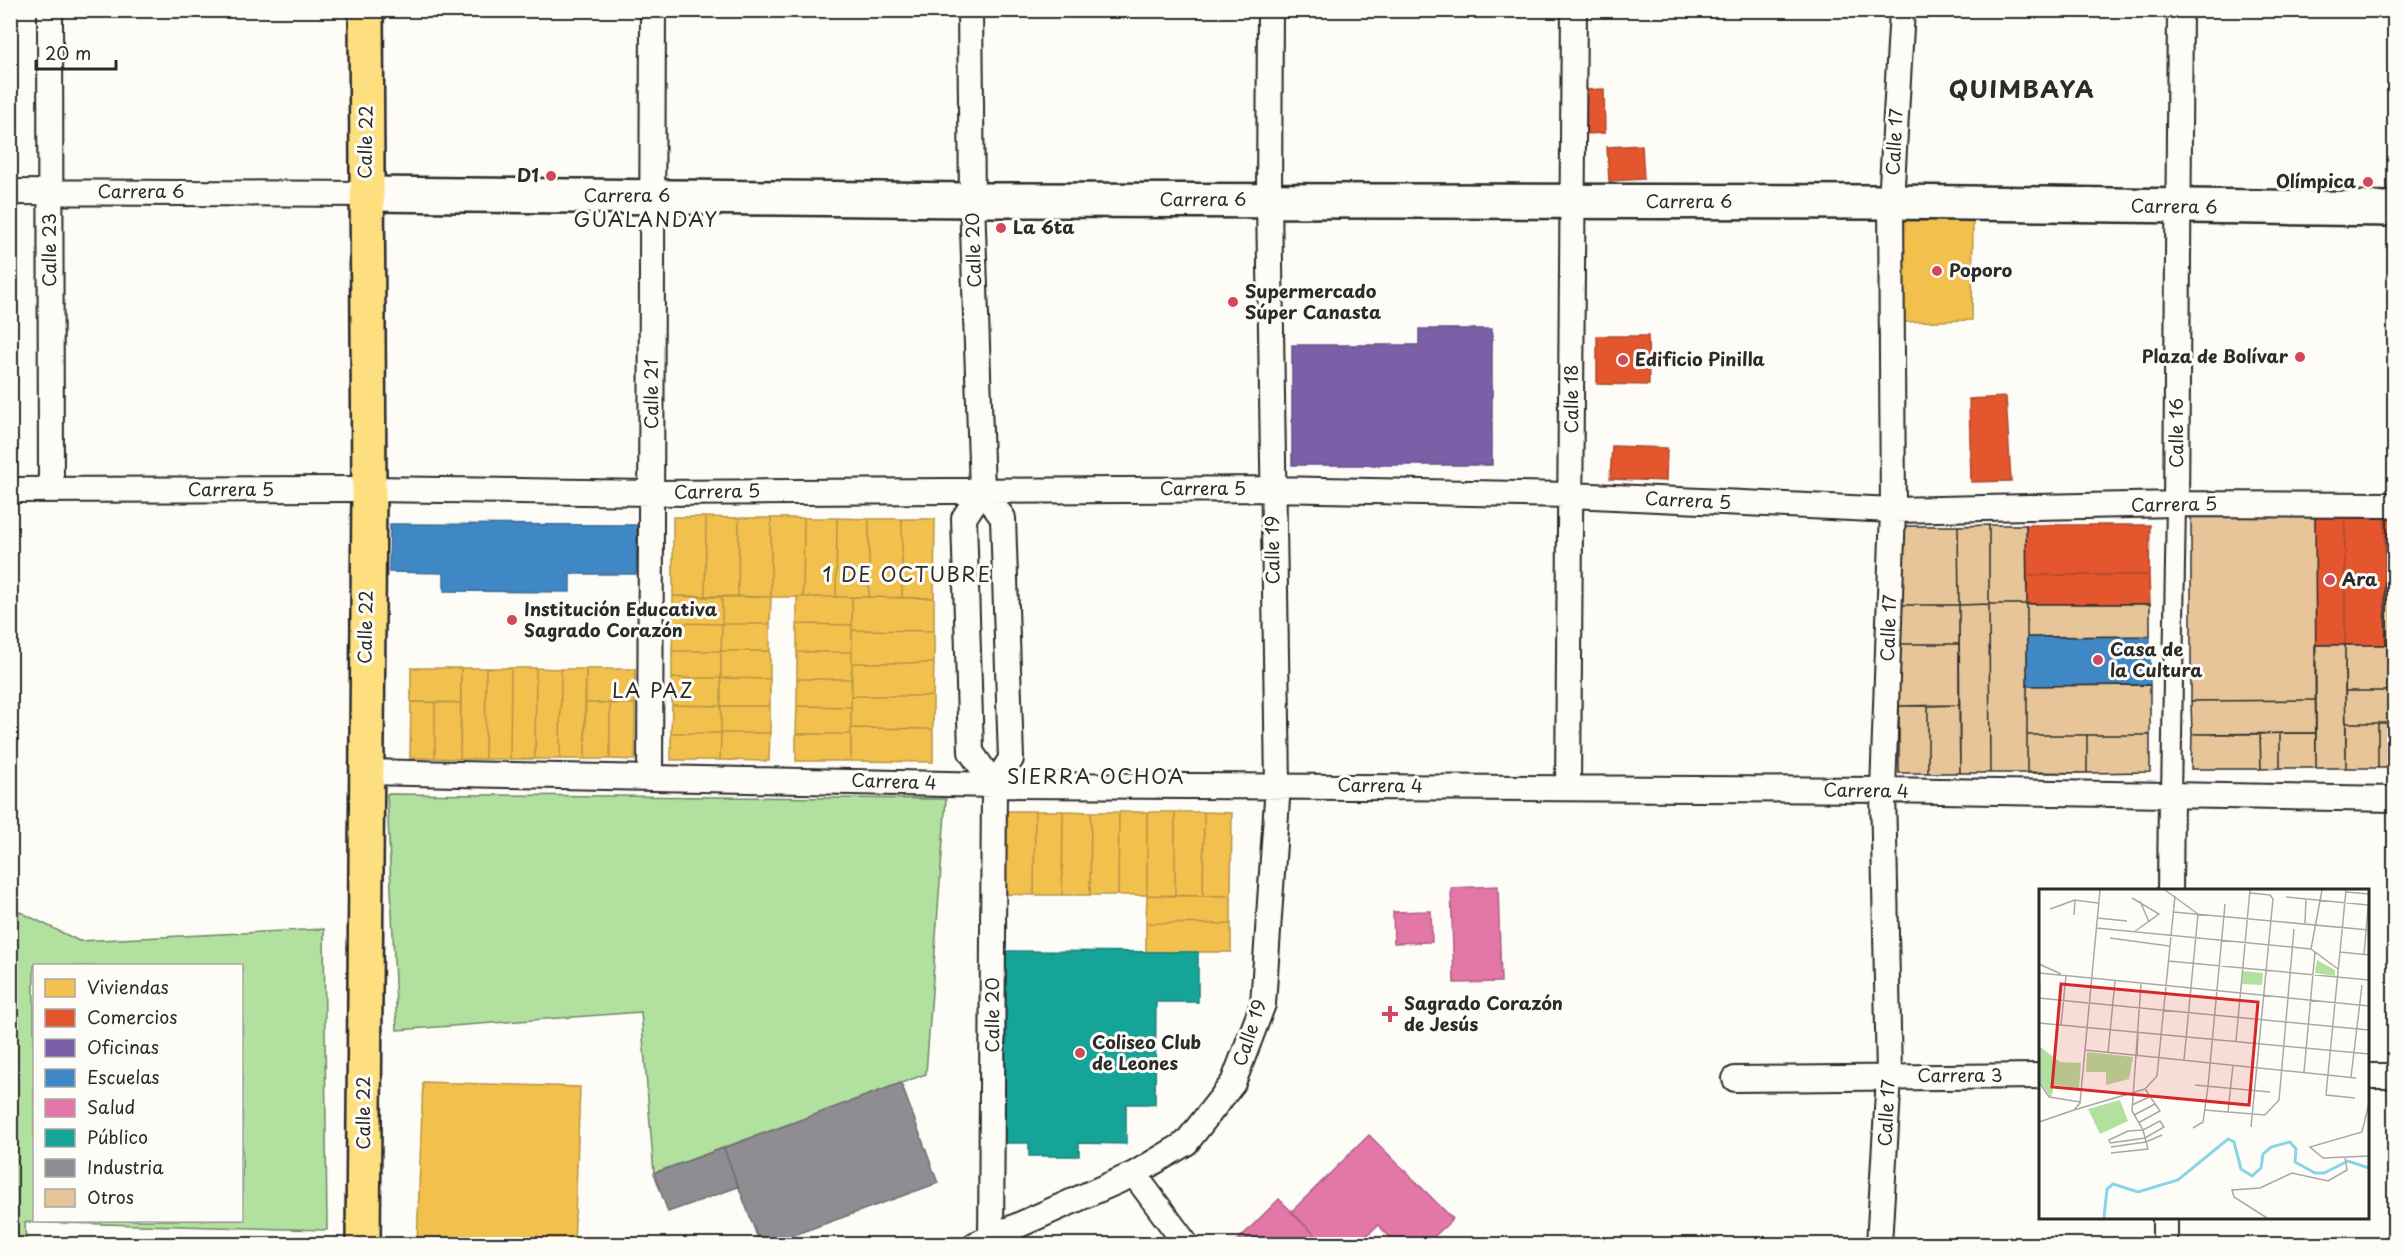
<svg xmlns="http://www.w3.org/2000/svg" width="2405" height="1255" font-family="'Playpen Sans',sans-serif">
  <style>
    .green { fill: #b2e09f; stroke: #6e8665; stroke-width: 1.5; fill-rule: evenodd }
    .homes { fill: #f2c14e; stroke: #b69444; stroke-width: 1.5 }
    .shops { fill: #e4572e; stroke: #ac4a2d; stroke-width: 1.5 }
    .offices { fill: #7b5ea7; stroke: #634f82; stroke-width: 1.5 }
    .schools { fill: #3f88c5; stroke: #396c97; stroke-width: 1.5 }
    .health { fill: #e377a8; stroke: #ac6082; stroke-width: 1.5 }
    .public { fill: #17a398; stroke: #1d7f77; stroke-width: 1.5 }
    .industry { fill: #8d8d92; stroke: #707073; stroke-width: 1.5 }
    .building { fill: #e7c598; stroke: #2b2b2b; stroke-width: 1.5 }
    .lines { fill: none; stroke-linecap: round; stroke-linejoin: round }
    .pedestrian-casing { stroke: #2b2b2b; stroke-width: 22 }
    .minor-casing { stroke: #2b2b2b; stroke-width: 28 }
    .secondary-casing { stroke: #2b2b2b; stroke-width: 38 }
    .primary-casing { stroke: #2b2b2b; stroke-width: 38 }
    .pedestrian { stroke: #fdfcf7; stroke-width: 18 }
    .minor { stroke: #fdfcf7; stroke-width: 24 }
    .secondary { stroke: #fdfcf7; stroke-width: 33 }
    .primary { stroke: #fedf80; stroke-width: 33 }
    .poi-dot { fill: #d1495b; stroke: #fdfcf7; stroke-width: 2 }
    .labels { text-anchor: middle; stroke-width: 6; stroke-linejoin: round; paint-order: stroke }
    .street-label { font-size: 18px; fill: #2b2b2b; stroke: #fdfcf7 }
    .poi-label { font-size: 18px; font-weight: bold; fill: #2b2b2b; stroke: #fdfcf7; text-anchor: start }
    .neighbourhood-label { font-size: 20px; letter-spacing: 1.5px; fill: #2b2b2b; stroke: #fdfcf7 }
    .district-label { font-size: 24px; font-weight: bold; letter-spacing: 1.5px; fill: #2b2b2b; stroke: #fdfcf7 }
    .inset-river { fill: none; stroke: #87d5e6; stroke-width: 3 }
    .inset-road { fill: none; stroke: #a9a8a5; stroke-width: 1.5 }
    .view { fill: #d62828; fill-opacity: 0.15; stroke: #d62828; stroke-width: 3 }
    .inset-edge { fill: none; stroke: #2b2b2b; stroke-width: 3 }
  </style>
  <rect width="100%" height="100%" fill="#fdfcf7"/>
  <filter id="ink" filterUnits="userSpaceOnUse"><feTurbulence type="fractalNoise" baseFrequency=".0167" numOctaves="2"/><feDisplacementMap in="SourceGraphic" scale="12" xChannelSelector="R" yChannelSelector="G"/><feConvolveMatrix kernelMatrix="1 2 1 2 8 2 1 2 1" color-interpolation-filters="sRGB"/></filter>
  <g filter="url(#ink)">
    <path class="green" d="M387,794L946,799L926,1074L654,1173L641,1012L397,1030Z
      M11,903L16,910L79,941L324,929L327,1230L25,1222L26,1244H11ZM34,966H242V1220H34Z"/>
    <path class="homes" d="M1973,219L1972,320L1900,322L1903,221Z
      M673,517H706L705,597L673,596Z
      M706,517L739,518L738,597H705Z
      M739,518H771V597H738Z
      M771,518H804L803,597H771Z
      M804,518H837L836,597H803Z
      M837,518L869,519V597H836Z
      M869,519H902V598L869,597Z
      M902,519H935L934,598H902Z
      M673,596H722V624L673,623Z
      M722,596L771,597L770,624H722Z
      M797,597H852V625L797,624Z
      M852,597L934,598V631L852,630Z
      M673,623L722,624L721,651H672Z
      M722,624H770V651H721Z
      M797,624L852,625V652H797Z
      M852,630L934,631V663H852Z
      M672,651H721V678H672Z
      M721,651H770V679L721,678Z
      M797,652H852V679H797Z
      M852,663H934L933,696H851Z
      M411,668H461V703L411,702Z
      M461,668H486L485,759H460Z
      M486,668H511L510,759H485Z
      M511,668H536L535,759H510Z
      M536,668L561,669L560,759H535Z
      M561,669H586L585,759H560Z
      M586,669H635V704L585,703Z
      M672,678H721V706L672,705Z
      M721,678L770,679V706H721Z
      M797,679H852L851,707L797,706Z
      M851,696H933V729L851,728Z
      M411,702H435V758H410Z
      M435,702L461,703L460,759L435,758Z
      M585,703H610V759H585Z
      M610,703L635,704V760L610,759Z
      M672,705L721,706V733H671Z
      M721,706H770V733H721Z
      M797,706L851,707V734H796Z
      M851,728L933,729V762L851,761Z
      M671,733H721L720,760H671Z
      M721,733H770L769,761L720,760Z
      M796,734H851V761H796Z
      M1006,811H1035L1034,895L1005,894Z
      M1035,811H1063L1062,895H1034Z
      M1063,811L1091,812L1090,895H1062Z
      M1091,812H1119L1118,895H1090Z
      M1119,812H1147V895H1118Z
      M1147,812H1175V896L1147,895Z
      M1175,812H1204L1203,896H1175Z
      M1204,812L1232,813L1231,896H1203Z
      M1147,895L1231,896V924L1146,923Z
      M1146,923L1231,924V952H1146Z
      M423,1082L580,1087L574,1244H417Z"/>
    <path class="shops" d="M1604,89L1605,133L1586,134L1584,90Z
      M1642,145L1644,179L1609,181L1607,147Z
      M1597,336H1648L1649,385L1597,384Z
      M2006,397L2011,481L1971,482L1969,399Z
      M1612,446L1667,448L1666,481L1610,479Z
      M2345,515V645H2315V516Z
      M2345,515H2385L2386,645H2345Z
      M2385,515H2394V581H2385Z
      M2026,525H2150L2149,575H2027Z
      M2027,575H2149L2150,604H2027Z"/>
    <path class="offices" d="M1419,329H1492V465H1292V345H1419Z"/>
    <path class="schools" d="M390,524L637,525L636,574H570V592L444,591V573L389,572Z
      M2150,636V685L2027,686V637Z"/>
    <path class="health" d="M1498,886L1501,982L1454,983L1451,888Z
      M1431,911L1432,942L1394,943L1393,912Z
      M1369,1135L1453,1219L1426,1244H1397L1378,1225L1358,1244H1324L1291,1212Z
      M1279,1199L1324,1244H1234Z"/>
    <path class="public" d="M1005,951L1198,952V1002H1156L1155,1104H1126V1144L1079,1143V1156H1029V1143H1003Z"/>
    <path class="industry" d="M901,1083L938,1183L769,1244H760L724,1148Z
      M724,1148L738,1187L668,1212L654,1173Z"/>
    <path class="building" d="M2191,516H2315L2316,700L2191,701Z
      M1989,525V604L1959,605L1958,526Z
      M1989,525H2026L2027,604H1989Z
      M1899,526H1958L1959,605H1899Z
      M2385,581H2394V645H2386Z
      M1989,604L1990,773H1960L1959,605Z
      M1989,604H2027V735H2087V773H1990Z
      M2027,604H2150V636L2027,637Z
      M1899,605H1959V644H1899Z
      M1899,644H1959V705L1899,706Z
      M2315,645H2345L2346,768H2316Z
      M2345,645H2394V691H2345Z
      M2150,685V735H2027V686Z
      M2345,691H2394V723H2346Z
      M2316,700V733L2192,734L2191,701Z
      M1959,705L1960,773H1928V706Z
      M1899,706H1928V773H1899Z
      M2346,723H2378V768H2346Z
      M2378,723H2394V768H2378Z
      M2280,733H2316V768H2280Z
      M2280,733V768L2261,769L2260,734Z
      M2192,734H2260L2261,769H2191Z
      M2027,735H2087V773L2027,772Z
      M2087,735H2150V772L2087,773Z"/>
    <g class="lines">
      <defs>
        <path id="pedestrian" d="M2171,796L2176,504"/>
        <path id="minor" d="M50,10L51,490
          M970,10L972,200L982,490L1003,518L1011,759L994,785L991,1244
          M10,192L366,194
          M10,490L369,489L651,493L1272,489L1571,495L1893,510L2176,504L2394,505
          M982,490L964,518L971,752L994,785
          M2176,504L2180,10
          M365,772L994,785L1883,790L2394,799
          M650,777L653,10
          M1568,788L1574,10
          M2170,890L2171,796
          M2368,1076H2394
          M1735,1079L2040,1076
          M1134,1174L1186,1244
          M976,1244L1134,1174L1186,1143L1233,1083L1263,1004L1278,785L1269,200L1270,10
          M1879,1244L1889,1076L1883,790L1893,510L1891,202L1902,10
          M2165,1244V1218"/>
        <path id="secondary" d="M366,194L972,200L1891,202L2394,209"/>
        <path id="primary" d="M363,1244L369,489L366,10"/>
      </defs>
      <use href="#pedestrian" class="pedestrian-casing"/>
      <use href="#minor" class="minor-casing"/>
      <use href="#secondary" class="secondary-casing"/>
      <use href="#primary" class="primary-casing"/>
      <use href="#pedestrian" class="pedestrian"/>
      <use href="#minor" class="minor"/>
      <use href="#secondary" class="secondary"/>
      <use href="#primary" class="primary"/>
    </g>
  </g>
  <g class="poi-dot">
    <circle cx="551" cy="176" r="6"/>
    <circle cx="2368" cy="182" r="6"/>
    <circle cx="1001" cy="228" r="6"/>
    <circle cx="1937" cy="271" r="6"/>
    <circle cx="1233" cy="302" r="6"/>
    <circle cx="2300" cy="357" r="6"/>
    <circle cx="1623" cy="360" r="6"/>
    <circle cx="2330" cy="580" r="6"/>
    <circle cx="512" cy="620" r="6"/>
    <circle cx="2098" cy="660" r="6"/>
    <path d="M1387 1005h6v6h6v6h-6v6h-6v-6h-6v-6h6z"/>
    <circle cx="1080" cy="1053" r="6"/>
  </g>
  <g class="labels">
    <g class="street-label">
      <text transform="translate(366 142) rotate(-89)" y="6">Calle 22</text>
      <text transform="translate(1895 142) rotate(-87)" y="6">Calle 17</text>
      <text x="141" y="198">Carrera 6</text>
      <text x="627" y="202">Carrera 6</text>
      <text x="1203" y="206">Carrera 6</text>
      <text x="1689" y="208">Carrera 6</text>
      <text transform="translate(2174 207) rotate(1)" y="6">Carrera 6</text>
      <text transform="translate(50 250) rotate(-90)" y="6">Calle 23</text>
      <text transform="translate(974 250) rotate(-92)" y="6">Calle 20</text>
      <text transform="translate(652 394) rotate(-90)" y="6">Calle 21</text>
      <text transform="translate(1572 399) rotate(-90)" y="6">Calle 18</text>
      <text transform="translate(2177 433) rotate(-90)" y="6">Calle 16</text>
      <text x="1203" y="495">Carrera 5</text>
      <text x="231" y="496">Carrera 5</text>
      <text transform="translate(717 492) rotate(-1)" y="6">Carrera 5</text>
      <text transform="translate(1688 501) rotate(3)" y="6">Carrera 5</text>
      <text transform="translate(2174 505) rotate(-1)" y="6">Carrera 5</text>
      <text transform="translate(1273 550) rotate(-91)" y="6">Calle 19</text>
      <text transform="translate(366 627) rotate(-89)" y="6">Calle 22</text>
      <text transform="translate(1889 628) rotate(-88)" y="6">Calle 17</text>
      <text transform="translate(894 782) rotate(2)" y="6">Carrera 4</text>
      <text transform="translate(1380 786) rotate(1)" y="6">Carrera 4</text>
      <text transform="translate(1866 791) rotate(1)" y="6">Carrera 4</text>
      <text transform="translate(993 1015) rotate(-90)" y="6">Calle 20</text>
      <text transform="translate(1250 1033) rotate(-72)" y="6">Calle 19</text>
      <text x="1960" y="1082">Carrera 3</text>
      <text transform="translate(364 1113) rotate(-90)" y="6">Calle 22</text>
      <text transform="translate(1887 1113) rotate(-87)" y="6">Calle 17</text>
    </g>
    <g class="poi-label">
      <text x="539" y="182" text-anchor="end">D1</text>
      <text x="2356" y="188" text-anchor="end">Olímpica</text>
      <text x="1013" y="234">La 6ta</text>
      <text x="1949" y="277">Poporo</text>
      <text x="1245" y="298">Supermercado<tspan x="1245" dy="21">Súper Canasta</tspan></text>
      <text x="2288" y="363" text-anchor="end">Plaza de Bolívar</text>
      <text x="1635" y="366">Edificio Pinilla</text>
      <text x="2342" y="586">Ara</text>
      <text x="524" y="616">Institución Educativa<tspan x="524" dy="21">Sagrado Corazón</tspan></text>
      <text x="2110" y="656">Casa de<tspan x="2110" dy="21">la Cultura</tspan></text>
      <text x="1404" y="1010">Sagrado Corazón<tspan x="1404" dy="21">de Jesús</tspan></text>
      <text x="1092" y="1049">Coliseo Club<tspan x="1092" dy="21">de Leones</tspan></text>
    </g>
    <g class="neighbourhood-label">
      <text x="646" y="227">GUALANDAY</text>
      <text x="907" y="582">1 DE OCTUBRE</text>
      <text x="653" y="698">LA PAZ</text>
      <text x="1096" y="784">SIERRA OCHOA</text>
    </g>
    <g class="district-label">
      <text x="2022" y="98">QUIMBAYA</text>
    </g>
  </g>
  <g transform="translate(2039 889)">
    <rect width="330" height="330" fill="#fdfcf7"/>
    <path d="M278,71L296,81V87L276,84ZM204,82L224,84L223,96L203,95ZM0,157L21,173L42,174L40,199L15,196L12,209L0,191ZM48,163L94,168L90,190L67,196V183H47ZM81,211L89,232L61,245L49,220Z" fill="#b2e09f"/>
    <path class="inset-river" d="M65,329L68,300L74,295L99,303L139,291L189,250L195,253L202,280L213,287L222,279L224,265L232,258L251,253L257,260L256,273L276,284H285L309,272L330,279"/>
    <path class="inset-road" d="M126,1L159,25M307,1L287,206L316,209M307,3L330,5M211,4L231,6L234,10L212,238M247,8L329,16M93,9L120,25L95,43M101,12L110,33M11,20L36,11M134,23L330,41M35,26L36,11L59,14M58,29L88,32M266,34L267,9M57,39L272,60M71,49L130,57M276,63L299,80M301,63L330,66M325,65L330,8M129,72L330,91M0,75L22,85M0,84L52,89M52,89L330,117M0,109L49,114M50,114L330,141M0,115L1,94M0,134L330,165M22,136L27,87M197,152L211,1M46,161L317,189M69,164L76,92M98,167L99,143M145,171L159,25M330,178V199M265,183L276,63L272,60L283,1M312,188L323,96M0,193L10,208M156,196L231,203M10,208L41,213M330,214L323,243L271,258L284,269L330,267M93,216L110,208M35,221L106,200L118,187L136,7M165,221L226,226L240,211L255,40M189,223L194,176M95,226L116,215M0,233L35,221L41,214L61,1M99,234L121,222L106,200M154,239L164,233L169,197L186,15M71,254L106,249L125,238L121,232L104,241L93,222L102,95M71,254L70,251L89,242L104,241L109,260L72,264M72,258L107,253L123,246M228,329L195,308L193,301L221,299L253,284L289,292L308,281L306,268"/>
    <path class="view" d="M22,95L219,113L210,216L13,198Z"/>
    <rect width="330" height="330" class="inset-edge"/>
  </g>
  <rect width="2405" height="1255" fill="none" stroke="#fdfcf7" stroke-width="36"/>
  <rect x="18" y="18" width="2369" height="1219" fill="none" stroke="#2b2b2b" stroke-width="2" filter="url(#ink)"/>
  <rect x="33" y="964" width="210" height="258" fill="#fdfcf7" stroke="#a9a8a5" stroke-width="1.5"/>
  <rect x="45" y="979" width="30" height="18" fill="#f2c14e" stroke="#a9a8a5" stroke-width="1.5"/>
  <text x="87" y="994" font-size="18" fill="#2b2b2b">Viviendas</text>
  <rect x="45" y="1009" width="30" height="18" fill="#e4572e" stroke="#a9a8a5" stroke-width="1.5"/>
  <text x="87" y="1024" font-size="18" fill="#2b2b2b">Comercios</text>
  <rect x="45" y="1039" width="30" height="18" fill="#7b5ea7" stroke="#a9a8a5" stroke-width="1.5"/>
  <text x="87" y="1054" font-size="18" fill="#2b2b2b">Oficinas</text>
  <rect x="45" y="1069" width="30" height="18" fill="#3f88c5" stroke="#a9a8a5" stroke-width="1.5"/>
  <text x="87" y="1084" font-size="18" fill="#2b2b2b">Escuelas</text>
  <rect x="45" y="1099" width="30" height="18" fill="#e377a8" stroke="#a9a8a5" stroke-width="1.5"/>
  <text x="87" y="1114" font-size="18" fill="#2b2b2b">Salud</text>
  <rect x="45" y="1129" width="30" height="18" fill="#17a398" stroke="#a9a8a5" stroke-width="1.5"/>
  <text x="87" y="1144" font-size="18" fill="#2b2b2b">Público</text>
  <rect x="45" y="1159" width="30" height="18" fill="#8d8d92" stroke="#a9a8a5" stroke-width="1.5"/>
  <text x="87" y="1174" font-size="18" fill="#2b2b2b">Industria</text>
  <rect x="45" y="1189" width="30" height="18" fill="#e7c598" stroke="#a9a8a5" stroke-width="1.5"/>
  <text x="87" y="1204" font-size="18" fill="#2b2b2b">Otros</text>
  <path d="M36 60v9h80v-9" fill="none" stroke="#2b2b2b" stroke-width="3"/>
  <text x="45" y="60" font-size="18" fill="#2b2b2b" stroke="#fdfcf7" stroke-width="4.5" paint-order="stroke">20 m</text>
</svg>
